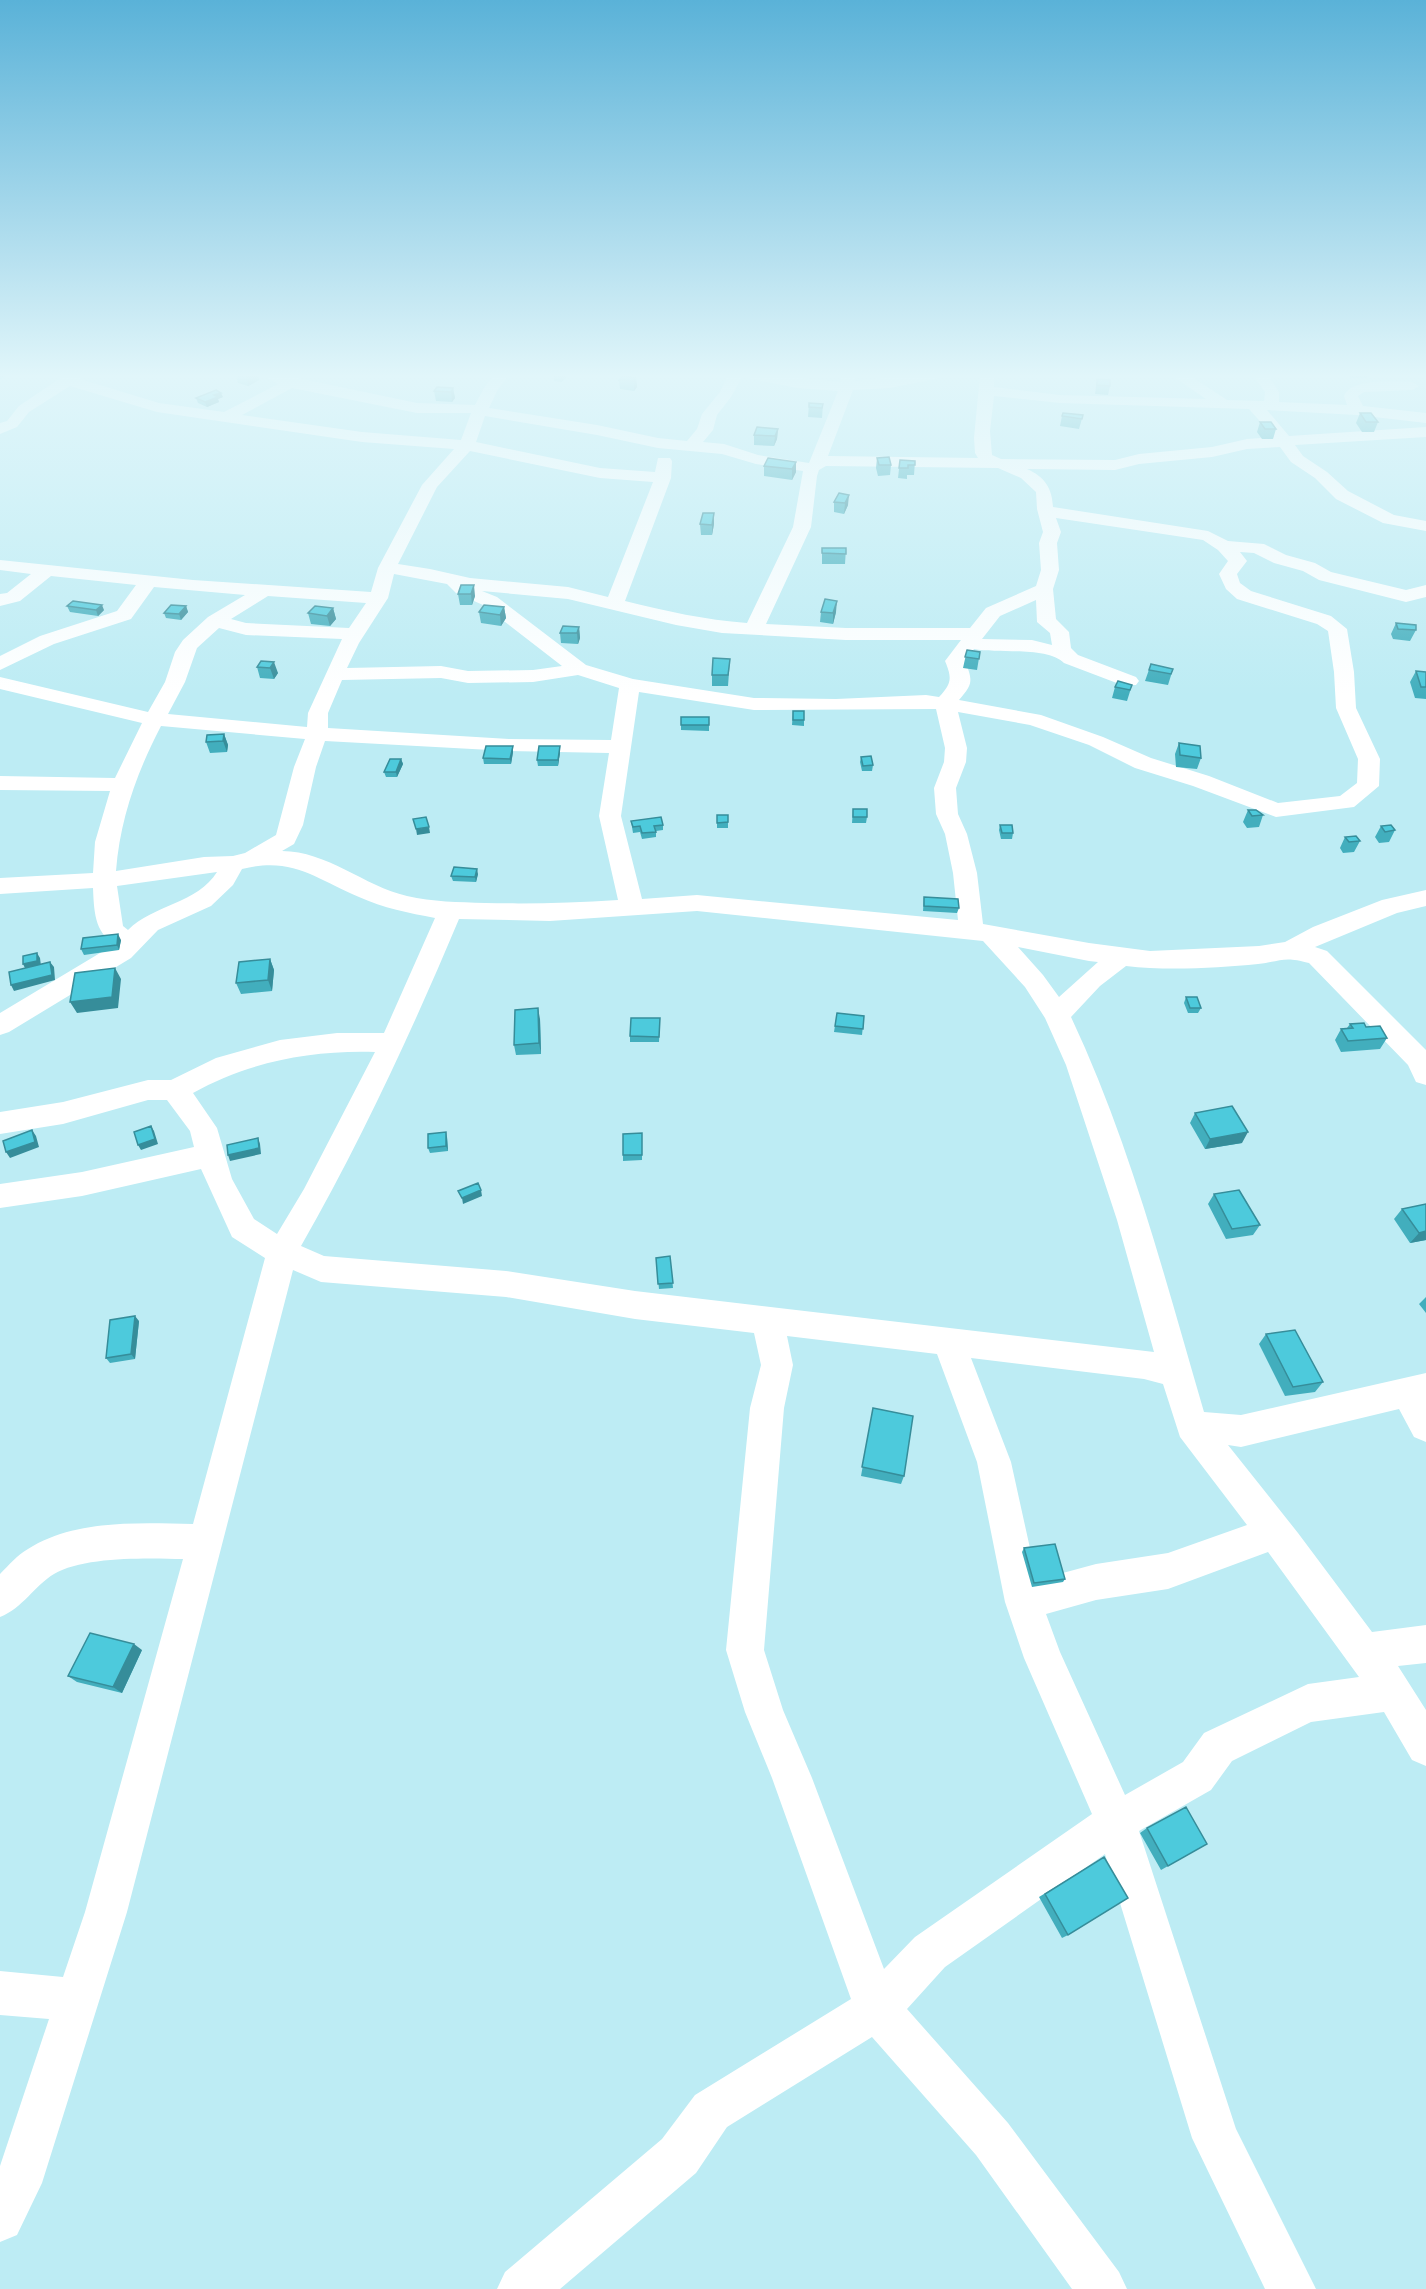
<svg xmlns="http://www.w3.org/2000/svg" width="1426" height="2289" font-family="Spectral,serif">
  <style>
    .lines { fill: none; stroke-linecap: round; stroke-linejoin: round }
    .stream { stroke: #26afc0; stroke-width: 4.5 }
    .street { fill: #fff; fill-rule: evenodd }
    .wall { fill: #42aebd }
    .shaded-wall { fill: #368d9a }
    .building { fill: #4dcadc; stroke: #368d9a; stroke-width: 1.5 }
  </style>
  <rect width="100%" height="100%" fill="#bdecf4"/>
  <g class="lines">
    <path class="stream" d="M0,377L4,375"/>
    <path class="street" d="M65,375H83L80,379L159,403L224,412L278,384L262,375H283L417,403L475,405L484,388L494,375H509L498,389L489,408L597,425L658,438L687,441L697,429L702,414L720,392L728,375H743L731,397L717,415L713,430L703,442L724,444L758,455L809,463L838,391L797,388L747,378L745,375H773L840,382L842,375H856L855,381L912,375H942L940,378L890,388L853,390L828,456L978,458L975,453L974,438L980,375H994V387L1060,395L1206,399L1174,377L1189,375L1227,400L1264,401L1265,392L1253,375H1268L1279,392V402L1347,405L1344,396C1351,378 1394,382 1412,382L1419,386L1412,390L1364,392L1358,396L1363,406L1426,413V423L1357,415L1267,410L1289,436L1426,427V437L1295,445L1303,456L1327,472L1348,491L1394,515L1426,521V531L1383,523L1336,499L1315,478L1291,462L1280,447L1247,449L1212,457L1139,464L1115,470L1027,469C1045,477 1052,488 1053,507L1208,531L1228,541L1264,544L1286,555L1315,563L1331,572L1406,590L1426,585V597L1406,602L1319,580L1303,571L1274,563L1254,553L1240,552L1247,561L1237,574L1240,583L1251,591L1331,616L1347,629L1354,672L1356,708L1380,759L1379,786L1354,807L1276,817L1193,786L1135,768L1089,745L1030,725L958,712L967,748L966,762L956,788L958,814L967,834L977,873L983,924L1089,943L1150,951L1259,946L1285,942L1313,927L1382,900L1426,890V906L1397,913L1315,947L1327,951L1426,1050V1085L1416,1082L1408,1065L1309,963C1284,956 1282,961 1258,964C1217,968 1167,971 1126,966L1100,986L1071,1017C1130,1142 1165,1279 1204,1412L1241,1415L1426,1373V1442L1414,1437L1399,1409L1241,1447L1228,1445L1298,1533L1372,1632L1426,1625V1663L1398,1666L1426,1710V1766L1412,1760L1384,1712L1311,1722L1232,1761L1211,1790L1139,1831L1236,2129L1316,2289H1265L1192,2138L1105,1854L945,1967L907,2009L1008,2123L1119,2272L1127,2289H1072L976,2155L872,2037L727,2127L696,2173L560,2289H497L505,2272L662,2139L695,2095L851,1999L772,1778L745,1712L726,1650L750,1408L761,1365L754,1333L635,1319L506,1297L321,1282L293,1270L127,1912L42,2183L17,2235L0,2242V2166L49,2019L0,2015V1971L63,1977L85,1912L183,1559C150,1558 83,1556 54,1574C34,1586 23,1608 0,1617V1574C9,1565 17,1555 28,1549C75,1519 140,1523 193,1524L265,1258L232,1237L201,1169L82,1196L0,1208V1184L82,1172L194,1147L190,1131L167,1100H148L63,1124L0,1134V1112L63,1102L148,1080H171L216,1058L280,1040L337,1033H384L435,918C409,913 383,908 359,897C316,879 293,856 242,869L233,885L211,906L158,930L131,958L9,1032L0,1035V1013L115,944C94,933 94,909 93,888L0,894V878L93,873L95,842L110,791L0,790V776L115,778L142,723L0,689V677L148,712L165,682L175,652L183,640L208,617L245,595L154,587L131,619L54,644L0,670V656L40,636L117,611L136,585L51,576L20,601L0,606V594L7,593L31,574L0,570V560L193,580L371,592L378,568L422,485L454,449L362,442L157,412L70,386L29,412L17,427L0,434V423L7,421L19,406ZM292,388L417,413H471L461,440L362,432L242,415ZM994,396L1060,403L1249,409L1274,437L1247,439L1212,447L1139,454L1115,460L1001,459L992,455L990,431ZM485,416L597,435L658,448L722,454L756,464L803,471L793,527L747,623C705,620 666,611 625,601L671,478L672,461L670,458H658L655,472L600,468L476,442ZM470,451L600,478L653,482L608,597L568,587L470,578L430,569L398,564L437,487ZM826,466L998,468L1021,478L1036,492L1037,509L1043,532L1039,543L1041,570L1036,586L986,608L970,628H846L766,624L811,527L817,476L819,470ZM1056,518L1203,540L1218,550L1228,561L1219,574L1226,589L1237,599L1317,624L1328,631L1334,672L1336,708L1358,759L1357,783L1340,796L1278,803L1209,776L1151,758L1103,737L1041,715L959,700C973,684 973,681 965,661L974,649C998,654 1047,646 1064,663L1122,685H1136L1139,681L1136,677L1078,655L1071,648L1069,632L1056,619L1053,589L1059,570L1057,543L1061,532ZM394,574L447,584L456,593L483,605L562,666L533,670L468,671L441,666L347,668L359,643L388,598ZM482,591L568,599L676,625L722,633L846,640H961L945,661C952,678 952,683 939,697L926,695L836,699L754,698L633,679L586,665L497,597ZM268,596L366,603L349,628L246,623L231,619ZM1036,600L1037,622L1050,633L1052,645L1032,640L982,639L1000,616ZM219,628L246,635L342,639L308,713L307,727L168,714L185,682L197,648ZM578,675L619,688L611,740L509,739L328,728V713L342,680L441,678L468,683L533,682ZM639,692L754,710L936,709L945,748L944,762L934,788L936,814L945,834L953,873L958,920L697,895L642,899L621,816ZM161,726L305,739L294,767L276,835L245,853L233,856L204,857L116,871C120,819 137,772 161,726ZM325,741L509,751L609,753L599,816L618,900C573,903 530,904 485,903C458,902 433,902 407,896C364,886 327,851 282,851L294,844L303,825L316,767ZM217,872C198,903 153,905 128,930L123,926L117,886ZM697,911L983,941L1025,987L1045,1018L1066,1065L1117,1220L1154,1352L635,1291L506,1271L324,1256L301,1246C361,1141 412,1031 459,919L550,921ZM1018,947L1089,961L1098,962L1059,997L1043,975ZM375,1052L304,1189L277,1234L254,1219L232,1179L217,1128L193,1093C248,1062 311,1050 375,1052ZM787,1336L937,1354L977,1462L1005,1602L1024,1658L1092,1814L915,1937L884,1969L812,1778L783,1710L764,1650L784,1408L793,1365ZM971,1358L1144,1379L1163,1384L1180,1437L1247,1525L1168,1553L1096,1564L1037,1580L1011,1462ZM1268,1552L1359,1677L1308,1684L1204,1733L1183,1762L1125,1795L1060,1652L1046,1614L1096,1600L1168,1589Z"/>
  </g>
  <path class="wall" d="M236,375H258L259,380L248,386L238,383Z
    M554,375H566V378L561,382L554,381Z
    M1349,375H1368L1367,378H1350Z
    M636,378L637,387L634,391L620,389L619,380Z
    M1097,379L1110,386L1108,395L1095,394Z
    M453,388L455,398L452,402L436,401L434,391Z
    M223,397L218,399L219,402L207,407L198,403L196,398Z
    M809,403L823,404L822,418L808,417Z
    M1360,413L1378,422L1374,432H1362L1356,423Z
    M1083,415L1079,429L1060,426L1062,416Z
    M1260,422L1276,429L1273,439H1262L1257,432Z
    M778,429L777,439L774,446L754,445V435Z
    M877,458L891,465L890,475L878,476L876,468Z
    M900,460L915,461L914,475H907V479L898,478Z
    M796,462V472L792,480L764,476V466Z
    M839,493L848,505L844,514L834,512V502Z
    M700,524H714L712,535H701Z
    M822,548H846L845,564H822Z
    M461,585L475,596L472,605H460L458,594Z
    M67,606L104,610L98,616L70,612Z
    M186,606L188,612L181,620L166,618L164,613Z
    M504,607L506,618L501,626L481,623L479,612Z
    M333,608L336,619L330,626L311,624L308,613Z
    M821,612H836L833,624L820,622Z
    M1396,623L1416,630L1410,641L1393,639L1391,634Z
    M579,627L580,638L578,644L561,643L560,633Z
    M967,650L980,652L977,670L963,668Z
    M730,659L728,686H712V675Z
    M261,661L278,673L274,679L260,678L257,667Z
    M1151,664L1173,669L1168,685L1145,681Z
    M1416,671L1426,672V699L1415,698L1410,682Z
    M1132,685L1127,701L1112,698L1115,687Z
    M793,711H804V726L792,725Z
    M709,717V731L681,730V725Z
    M224,734L228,745L227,752L210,753L206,742Z
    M1179,743L1201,758L1197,769L1176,767L1175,754Z
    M513,746V752L511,764H484L483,758Z
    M560,746V752L558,766H538L537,760Z
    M861,757L873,765L872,771H862L860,762Z
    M401,759L403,764L397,777H386L384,772Z
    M853,809L867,817L866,823H852Z
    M1248,810L1263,815L1259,827L1247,828L1243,822Z
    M717,815H728V828H717Z
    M631,821L663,825V830L656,831V837L642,839L640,832L633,833Z
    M1000,825L1013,833L1012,839H1001L999,830Z
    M1381,826L1395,830L1389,842L1379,843L1375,837Z
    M1345,837L1360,841L1354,852L1343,853L1340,848Z
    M478,874L476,882L453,881L451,876Z
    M924,897L959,908L957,913L923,911Z
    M121,940L119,950L84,955L81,949Z
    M270,959L274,970L272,991L241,994L236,983Z
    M1186,997L1201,1008L1198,1013H1188L1184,1003Z
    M837,1013L864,1016L862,1035L834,1032Z
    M660,1018L659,1042H630V1036Z
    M540,1019L541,1054L516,1055L514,1045Z
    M1350,1024L1366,1027L1387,1038L1380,1049L1341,1052L1335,1040L1341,1029L1347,1028Z
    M1195,1113L1242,1143L1205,1149L1190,1123Z
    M642,1133V1160L623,1161V1155Z
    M447,1137L448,1151L430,1153L428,1148Z
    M1214,1194L1260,1225L1253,1235L1226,1239L1208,1204Z
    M1426,1204V1240L1410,1243L1394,1219L1402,1209Z
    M670,1256L673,1288L659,1289L656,1258Z
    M1426,1297V1313L1419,1304Z
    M139,1321L135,1359L110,1363L106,1358Z
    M1266,1334L1323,1382L1315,1392L1285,1396L1259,1344Z
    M873,1408L904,1476L901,1484L861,1476Z
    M1024,1548L1065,1579L1063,1582L1032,1587L1022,1552Z
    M142,1650L122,1693L77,1682L68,1676Z
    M1147,1828L1207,1844L1161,1870L1140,1833Z
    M1104,1857L1068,1935L1062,1938L1039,1897Z"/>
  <path class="shaded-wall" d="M247,375H258L259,380L248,386L246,376Z
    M560,375H566V378L561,382Z
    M636,378L637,387L634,391V381Z
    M453,388L455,398L452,402L451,392Z
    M221,393L223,397L218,399L219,402L207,407L205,402L214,395Z
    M778,429L777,439L774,446L775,436Z
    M796,462V472L792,480V469Z
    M849,495L848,505L844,514L845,503Z
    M714,513V524L712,535V525Z
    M474,585L475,596L472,605L471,594Z
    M837,601L836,612L833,624V613Z
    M102,605L104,610L98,616L96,610Z
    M186,606L188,612L181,620L179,614Z
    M504,607L506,618L501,626L500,615Z
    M333,608L336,619L330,626L327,616Z
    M579,627L580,638L578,644L577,633Z
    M274,662L278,673L274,679L270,668Z
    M224,734L228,745L227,752L223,741Z
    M513,746V752L511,764L510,759Z
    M560,746V752L558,766V760Z
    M401,759L403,764L397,777L396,772Z
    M429,827L430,833L417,835L416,829Z
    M477,869L478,874L476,882L475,877Z
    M118,934L121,940L119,950L117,945Z
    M37,953L40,958L41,966L26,970L23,964Z
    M270,959L274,970L272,991L268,980Z
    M50,962L54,967L55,980L14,991L11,985Z
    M115,968L121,979L118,1008L77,1013L70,1002Z
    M538,1008L540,1019L541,1054L539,1043Z
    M151,1126L154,1131L158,1144L141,1150L138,1145Z
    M32,1130L36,1136L39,1147L10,1158L6,1152Z
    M446,1132L447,1137L448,1151L446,1146Z
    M1248,1132L1242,1143L1205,1149L1210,1139Z
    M258,1138L260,1144L261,1154L230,1161L228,1155Z
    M481,1190L482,1196L463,1204L462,1198Z
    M1426,1231V1240L1410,1243L1419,1233Z
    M135,1316L139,1321L135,1359L131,1354Z
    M134,1644L142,1650L122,1693L113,1687Z"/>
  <path class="building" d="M622,376L636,378L634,381L619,380Z
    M1097,379L1110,380V386L1097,385Z
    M437,387L453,388L451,392L434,391Z
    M216,390L221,393L214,395L218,397L205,402L196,398Z
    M809,403L823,404L822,408L809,407Z
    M1063,413L1083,415L1082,419L1062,416Z
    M1360,413H1371L1378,422H1366Z
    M1260,422H1271L1276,429H1265Z
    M757,427L778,429L775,436L754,435Z
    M889,457L891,465H879L877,458Z
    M768,458L796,462L792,469L764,466Z
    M900,460L915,461V465H908V468H899Z
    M839,493L849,495L845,503L834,502Z
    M703,513H714L712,525L700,524Z
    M822,548H846V554L822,553Z
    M461,585H474L471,594H458Z
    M825,599L837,601L833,613L821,612Z
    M73,601L102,605L96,610L67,606Z
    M171,605L186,606L179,614L164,613Z
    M484,605L504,607L500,615L479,612Z
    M315,606L333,608L327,616L308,613Z
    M1396,623L1416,625V630L1398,629Z
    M563,626L579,627L577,633H560Z
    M967,650L980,652L979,659L965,657Z
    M713,658L730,659L728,675H712Z
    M261,661L274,662L270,668L257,667Z
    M1151,664L1173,669L1171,674L1149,670Z
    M1416,671L1426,672V687H1421Z
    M1118,681L1132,685L1130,690L1115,687Z
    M793,711H804V720H793Z
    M681,717H709V725H681Z
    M224,734L223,741L206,742L207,735Z
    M1179,743L1200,746L1201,758L1180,755Z
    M486,746H513L510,759L483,758Z
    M539,746H560L558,760H537Z
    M871,756L873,765L863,766L861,757Z
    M390,759H401L396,772H384Z
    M853,809H867V817H853Z
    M1248,810H1256L1263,815L1252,816Z
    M717,815H728V822L717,823Z
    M426,817L429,827L416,829L413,819Z
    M661,817L663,825L654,826L656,832L642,833L640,826L633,827L631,821Z
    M1000,825H1012L1013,833H1002Z
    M1391,825L1395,830L1385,832L1381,826Z
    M1356,836L1360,841L1349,842L1345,837Z
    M454,867L477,869L475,877L451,876Z
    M924,897L958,899L959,908L924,906Z
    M118,934L117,945L81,949L83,938Z
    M37,953V961L23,964V956Z
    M270,959L268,980L236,983L239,962Z
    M50,962L52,975L11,985L9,972Z
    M115,968L112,997L70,1002L75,973Z
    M1186,997H1197L1201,1008H1190Z
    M538,1008L539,1043L514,1045L515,1010Z
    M837,1013L864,1016L863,1029L835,1026Z
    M631,1018H660L659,1037L630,1036Z
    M1364,1023L1366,1027L1380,1026L1387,1038L1348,1041L1341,1029L1353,1028L1350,1024Z
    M1232,1106L1248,1132L1210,1139L1195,1113Z
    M151,1126L155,1139L138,1145L134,1132Z
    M32,1130L35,1142L6,1152L3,1141Z
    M446,1132V1146L428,1148V1134Z
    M642,1133V1155H623V1134Z
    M258,1138L259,1148L228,1155L227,1145Z
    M478,1183L481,1190L462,1198L458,1191Z
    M1239,1190L1260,1225L1232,1229L1214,1194Z
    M1426,1204V1231L1419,1233L1402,1209Z
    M670,1256L673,1283L658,1284L656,1258Z
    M135,1316L131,1354L106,1358L110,1320Z
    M1295,1330L1323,1382L1293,1387L1266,1334Z
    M873,1408L913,1416L904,1476L862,1467Z
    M1055,1544L1065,1579L1034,1583L1024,1548Z
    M90,1633L134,1644L113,1687L68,1676Z
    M1186,1807L1207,1844L1168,1866L1147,1828Z
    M1104,1857L1128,1898L1068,1935L1045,1894Z"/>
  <linearGradient id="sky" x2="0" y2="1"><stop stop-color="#5ab2d8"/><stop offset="0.54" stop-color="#e1f6fa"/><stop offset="1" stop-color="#e1f6fa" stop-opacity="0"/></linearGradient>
  <rect width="1426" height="696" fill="url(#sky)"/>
</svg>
